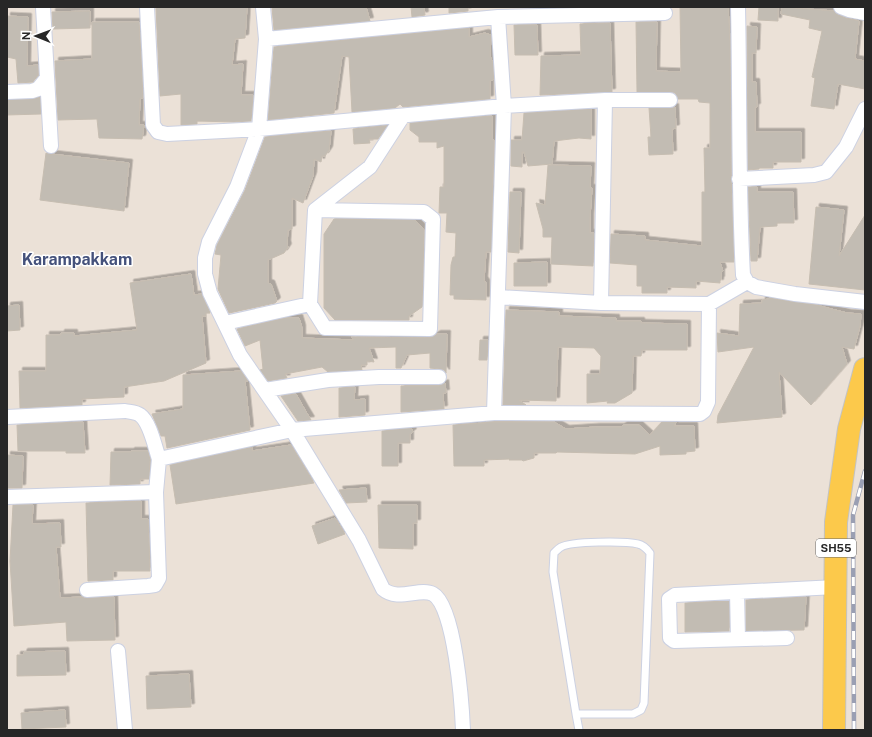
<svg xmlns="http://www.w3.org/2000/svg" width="872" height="737" font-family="'Public Sans',sans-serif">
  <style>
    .building { fill: #c2bcb3; stroke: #c6bdb1; filter: url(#shadow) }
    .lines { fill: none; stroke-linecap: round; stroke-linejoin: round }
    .lane-casing { stroke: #ccd1e2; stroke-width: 9 }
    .street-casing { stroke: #ccd1e2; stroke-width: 16 }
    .primary-casing { stroke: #c3c3c3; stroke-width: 24 }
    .lane { stroke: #fff; stroke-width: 7 }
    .street { stroke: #fff; stroke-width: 14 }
    .primary { stroke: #fcc94b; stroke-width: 22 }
    .rail-casing { stroke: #9a9fb3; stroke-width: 4.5 }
    .rail { stroke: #fff; stroke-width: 3; stroke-dasharray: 9; stroke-linecap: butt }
    .labels { text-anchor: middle; stroke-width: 3; stroke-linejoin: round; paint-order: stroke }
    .shield { fill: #fff; stroke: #686868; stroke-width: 1 }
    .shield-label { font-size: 11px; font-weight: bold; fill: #272727 }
    .district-label { font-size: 16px; font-weight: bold; fill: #44517b; stroke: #fff }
  </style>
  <defs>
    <filter id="shadow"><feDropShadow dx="3.5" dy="-3.5" stdDeviation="0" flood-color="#0004"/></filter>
  </defs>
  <rect width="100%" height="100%" fill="#ebe1d7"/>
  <path class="building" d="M156,7H247L245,38L235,39L232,65L243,64L241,95H253L251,121L234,122L197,121V124L181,125V94L160,96Z
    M272,7H366L370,21L274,30Z
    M411,7H424L425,15L412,17Z
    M449,7H468V11L449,13Z
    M680,7H728L730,41L731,179L734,262H720L723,271L721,272V280H720V283L696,281V288L667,287V293H642V286H637V265L610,263L611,234L645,236V240L702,246V192H705L704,148H710V103L699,102L698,99H678L675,93L670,92H637L636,22H657L656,71L681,72Z
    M759,7H778V21L758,20Z
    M782,7L834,11L838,15L846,18L859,21L855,59L865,61V89L838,84L834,109L811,106L815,78L812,77L822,31L809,28L810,20L781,14Z
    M90,11V28L53,29L52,12Z
    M7,16L28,17L27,66L38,65V75L33,82L18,83L16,59L7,57Z
    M92,22H139L143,98H140L139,125H144L142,139L99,138L97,119L58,120L55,61L92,59Z
    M610,23L612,92L540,95L541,56L581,55L580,24Z
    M514,25H537L538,55H515Z
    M747,26L757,27L756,53H752V82H756L757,107H755V132H801V162H773V168H759V169L748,170Z
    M469,28V37L485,33L491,35L490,56L493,63L494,79L490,81V99L403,107L400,104L395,108L352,112L349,57L342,56L334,113L268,120L274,47Z
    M40,97L41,114L7,115V100L32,99Z
    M675,107L676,128L672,129L673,154L649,155L648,137H651L649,108H670Z
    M591,109V139L579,138L554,141L552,164L528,166L524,152H522V167L511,166V140H522L524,113Z
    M492,116V140H494V164H493L491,252H486L484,280L486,283V300L454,299V295H450L451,265L453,257H455L456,233L446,232L447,213H439L440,187H444V146L437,148V142H419V137L410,130V123Z
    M387,126L378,139H369L370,143L354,144L353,129Z
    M331,131L329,150L325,156H322L321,162L314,159L313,176L303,203L292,198V229L288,230L287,244L288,247L284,253L268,260V283L271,284L277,301L275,303L229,313L218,289L221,255L215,254L217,245L245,190L265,137Z
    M46,153L51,154L129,163L124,211L40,200Z
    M548,165L591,166L590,188H592L590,217V233H594L593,266L551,264L552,237H543V229L536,203L545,205Z
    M748,187H757V192H793L794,223H777V226L760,227L757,261H751Z
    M510,192H521L519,253L508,252Z
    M816,207L844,210L839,256L865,215V290L809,284Z
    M334,219L415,220L424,230L422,307L409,316V320H335L324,308V234Z
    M547,262V286H514V263Z
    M191,274L194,295L202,294L210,313H206V316H202L206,363L164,381L124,387V397L82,399V405L20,408L19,371H46V335H61V333H74V336L137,330L130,283Z
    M769,298L816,305L847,313L861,314L860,326L854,349L842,347L847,364L811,405L779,372L782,417L717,423L718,415L754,347L718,352L717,333L739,336L740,304L762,303V300L769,299Z
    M19,305L20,330L7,331V306Z
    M506,310L559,312V316L616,318V321H641V323L687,324V350H642L641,356H633L632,393L615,403H607L608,401L587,403V374H600L601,356L594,348L558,347L556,401L519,400L526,405H503Z
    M285,318H299L302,328V338L354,340L351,337L430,338L437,334H447L446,373L444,370L439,369L430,368V353L407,355L401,368H396V347L369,348L374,362L367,361V365H361L362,370L328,372L322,367L285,374L287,378L268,381L260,370L263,369L260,340L245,346L237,329Z
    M480,340H488L487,360H479Z
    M241,371L248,381H245L250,430L167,448L165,436H161L152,414L183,409V375Z
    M445,383L446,393H443L444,409L401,412V386H439Z
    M355,387L354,400L365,399V415L339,417V388Z
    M296,394L305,410L311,420L298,421L281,396Z
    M83,422L85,453H66V451H18L17,425Z
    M486,422H554L566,429L596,427H621L624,425H639L650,435L662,422H676L674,426H694L695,451L686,452V454L660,455V446L635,454L557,452L556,453H534V458L523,461L522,460H509L510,459L484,460V466H454L453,425L486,423Z
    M411,428L413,432L410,434V443H398V466H382V431Z
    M291,445L314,483L176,504L170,465L252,447V451Z
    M131,451H148L150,460L149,479H140V484L110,485L111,452H131Z
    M7,455L23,456L22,488H7Z
    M366,488L367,502L346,503L339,490Z
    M141,501V519H148L150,571H113V580L88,581L86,503Z
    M13,505H33L32,524L60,523L61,547H56L60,598L82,597L88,598L114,597L115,640L67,641L66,622L14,626L10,561Z
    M378,505H417V523H413V549L379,548Z
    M335,518L345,534L318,544L312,526Z
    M806,597L804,630L746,631V600Z
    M729,601V631L685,632V603Z
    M65,651L66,675L17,676V655H23L24,652Z
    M189,674L191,707L147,709L146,676Z
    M65,710L66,727L22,729L21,713Z"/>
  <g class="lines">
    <defs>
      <path id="lane" d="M576,714H633L641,710L644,703L650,553C647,549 643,545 638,544C626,541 571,541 561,547C559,548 556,551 554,553L553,572L576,714L579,730"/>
      <path id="street" d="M43,7L51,146
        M147,7L153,125L158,132L167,134L259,129L504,106L605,100H670
        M263,7L266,39L259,129L237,187L209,242L205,258V274L210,293L240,355L292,430L359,540L383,589C398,602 420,587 433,594C455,606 462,706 463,730
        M738,7C740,96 738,186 743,275L747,282L756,287L795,294L865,302
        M841,7L849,10L865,13
        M266,39L498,17L665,13
        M7,92L32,91L38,89L47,78
        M739,179L814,175L826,172L846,147L865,109
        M498,297L601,303L709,304
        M601,303L605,100
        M310,304L315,210
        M225,323L310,304L325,328L430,329L433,219L424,212L315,210L370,167L403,116
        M265,390L328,380L379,377H439
        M494,413L504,106L498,17
        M7,417L125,411C130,412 136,412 140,415C150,422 155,447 159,459L292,430L494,413L700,414L704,411L708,402L709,304L747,282
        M7,497L156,492
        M87,590L148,586L155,585L159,578L156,492L159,459
        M737,592L738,639
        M787,638L674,641L670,638L669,599L675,595L836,587
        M118,651L125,730"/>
      <path id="primary" d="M834,730L836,522L849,429L865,369"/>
    </defs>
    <use href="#lane" class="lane-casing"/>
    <use href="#street" class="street-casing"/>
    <use href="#primary" class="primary-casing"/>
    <use href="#lane" class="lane"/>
    <use href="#street" class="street"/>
    <use href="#primary" class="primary"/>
    <defs>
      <path id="rail" d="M854,730L853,515L865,471"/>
    </defs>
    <use href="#rail" class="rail-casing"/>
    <use href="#rail" class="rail"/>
  </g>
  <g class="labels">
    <rect class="shield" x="816" y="539" width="40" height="18" rx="3"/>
    <g class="shield-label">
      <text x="836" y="552">SH55</text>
    </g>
    <g class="district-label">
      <text x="77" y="265">Karampakkam</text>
    </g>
  </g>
  <rect width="872" height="737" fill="none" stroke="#272727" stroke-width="16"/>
  <g transform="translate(36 36) rotate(271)" stroke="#ffffff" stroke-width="3" paint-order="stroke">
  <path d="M0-3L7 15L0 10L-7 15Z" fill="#272727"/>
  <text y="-6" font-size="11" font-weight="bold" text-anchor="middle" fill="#272727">N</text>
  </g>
</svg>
